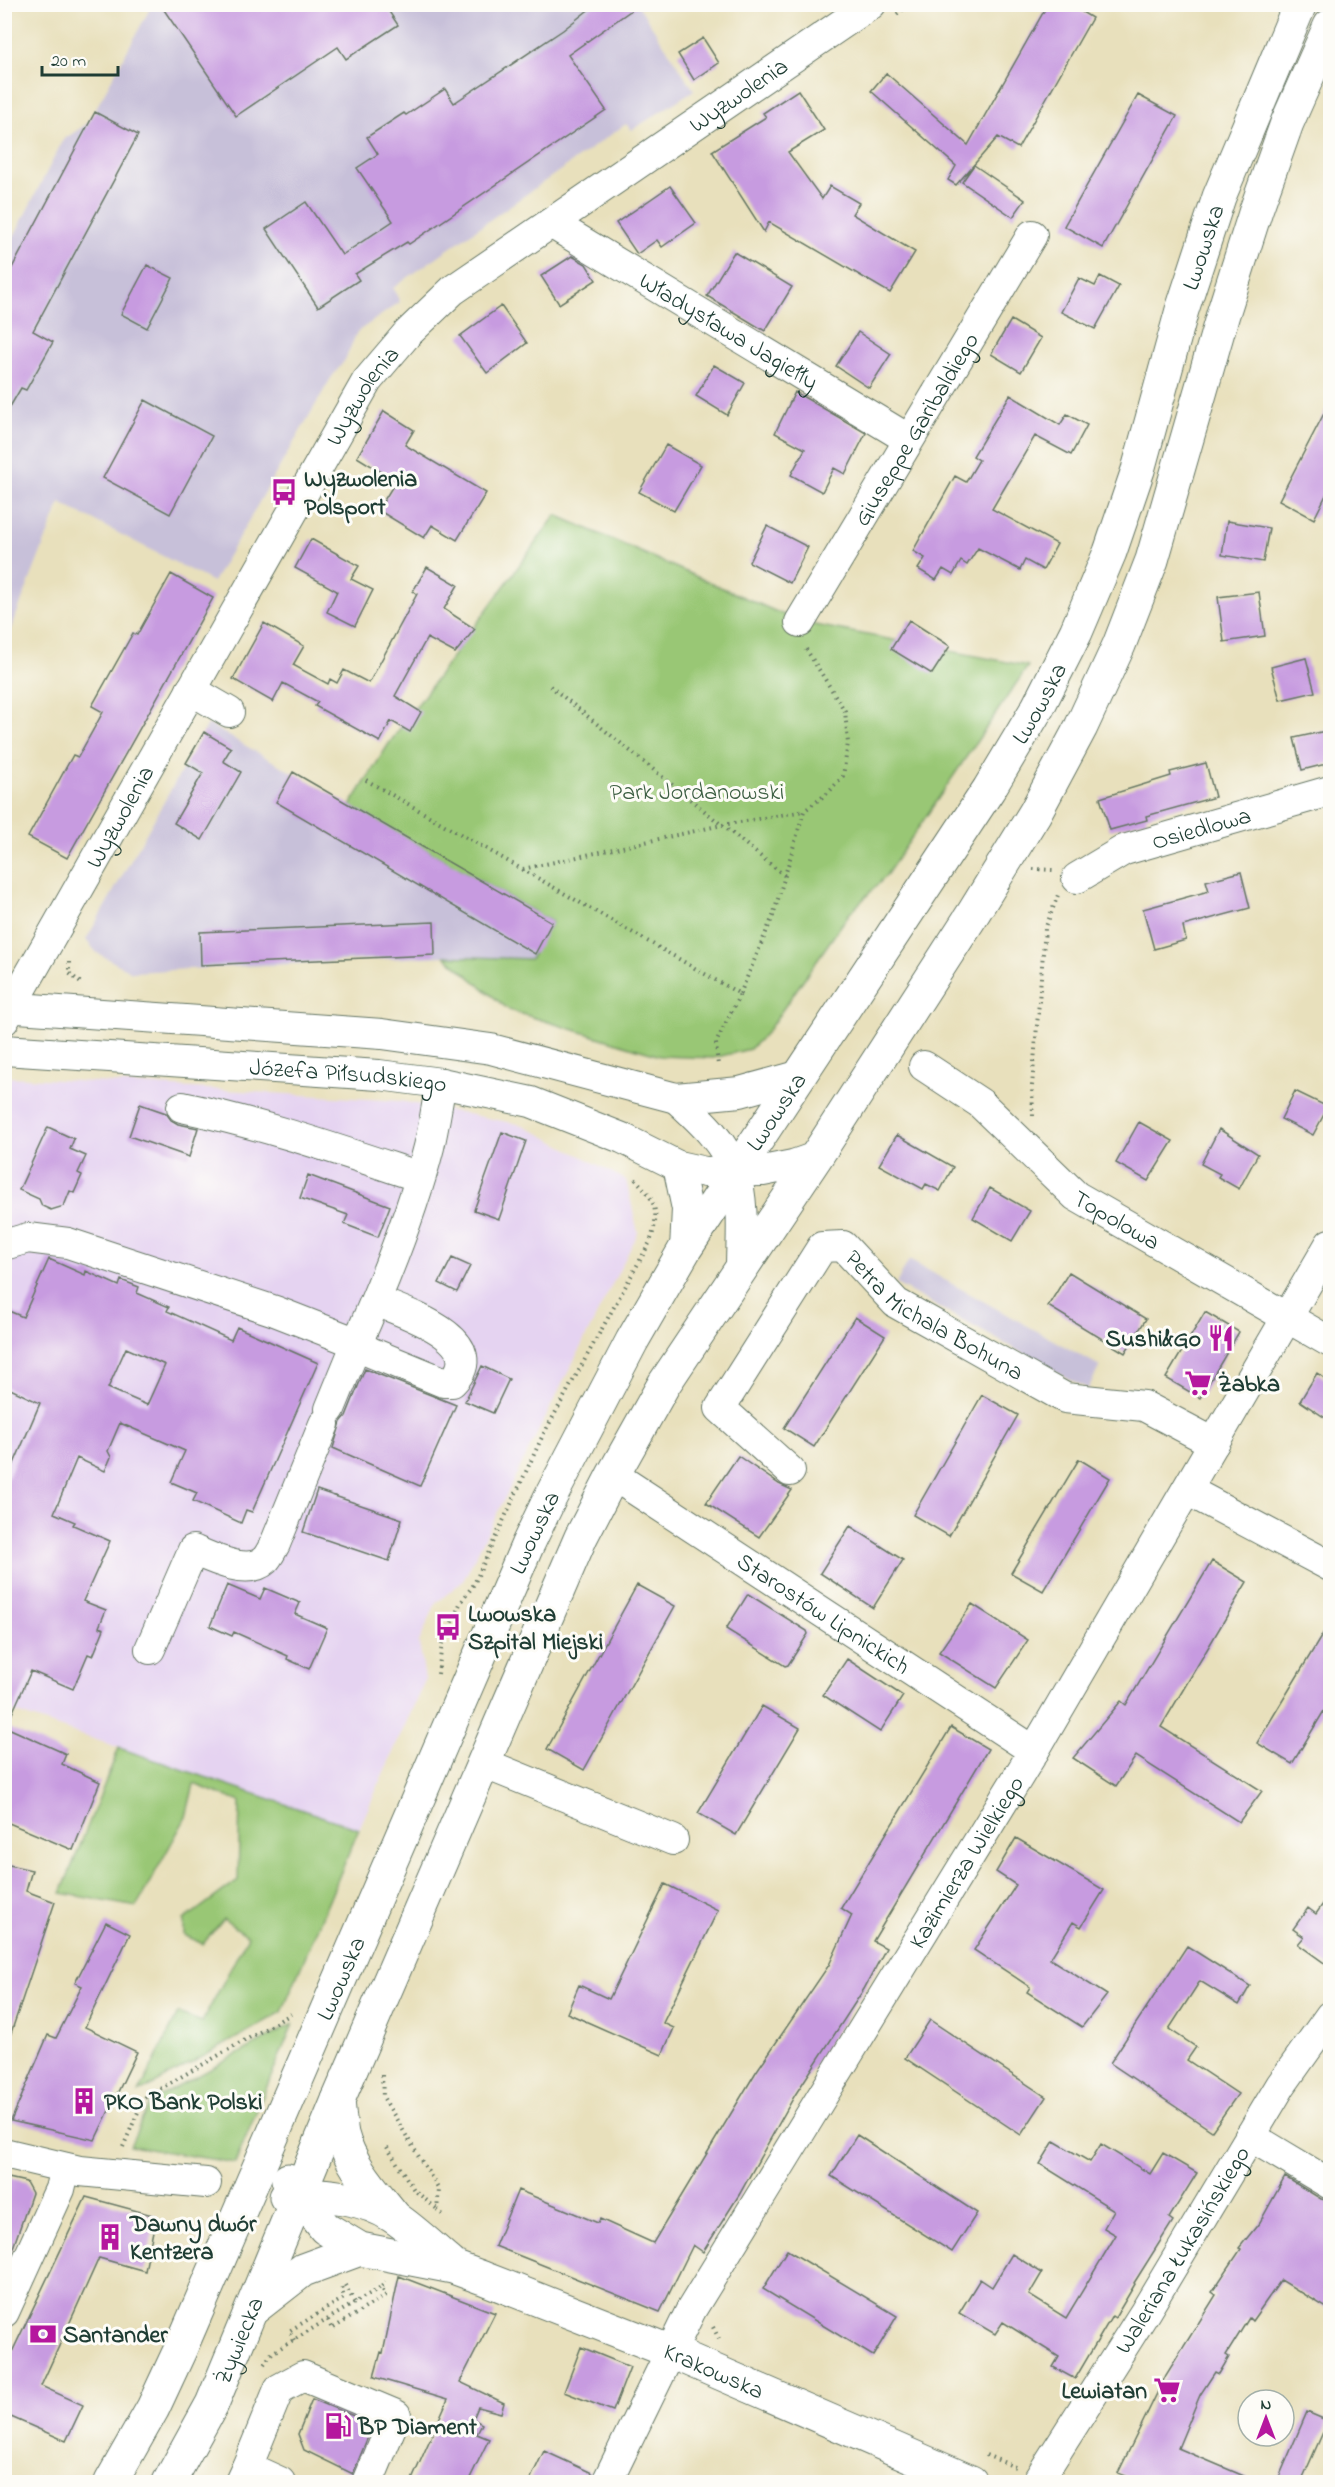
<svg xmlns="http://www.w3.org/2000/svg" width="1335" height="2487" font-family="'Indie Flower',sans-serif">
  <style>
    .built { fill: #e5d3f1 }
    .industrial { fill: #c7c0d9 }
    .green { fill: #99c775; stroke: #5c8254; stroke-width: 1.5 }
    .building { fill: #c79be0; fill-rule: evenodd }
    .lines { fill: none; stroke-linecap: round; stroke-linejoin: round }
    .minor-casing { stroke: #657664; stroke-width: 32 }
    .major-casing { stroke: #657664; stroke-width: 35 }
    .path { stroke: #657664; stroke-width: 4; stroke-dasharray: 1.5 4.5; stroke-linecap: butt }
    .minor { stroke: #fff; stroke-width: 30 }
    .major { stroke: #fff; stroke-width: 33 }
    .labels { text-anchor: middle; stroke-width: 6; stroke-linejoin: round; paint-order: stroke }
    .street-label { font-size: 24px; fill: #1f3d34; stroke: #fdfcf7 }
    .poi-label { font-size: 24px; font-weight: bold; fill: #1f3d34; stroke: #fdfcf7; text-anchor: start }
    .park-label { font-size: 24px; fill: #3e6044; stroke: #fdfcf7 }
  </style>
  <rect width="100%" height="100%" fill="#fdfcf7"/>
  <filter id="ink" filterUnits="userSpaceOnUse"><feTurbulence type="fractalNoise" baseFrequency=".0167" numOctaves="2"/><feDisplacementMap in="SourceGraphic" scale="12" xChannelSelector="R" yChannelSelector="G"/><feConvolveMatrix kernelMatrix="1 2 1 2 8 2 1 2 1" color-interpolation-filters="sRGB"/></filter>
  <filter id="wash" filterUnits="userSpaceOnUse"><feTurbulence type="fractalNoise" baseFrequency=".008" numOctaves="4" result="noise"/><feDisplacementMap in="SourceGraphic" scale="24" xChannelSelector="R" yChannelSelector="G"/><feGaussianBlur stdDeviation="1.35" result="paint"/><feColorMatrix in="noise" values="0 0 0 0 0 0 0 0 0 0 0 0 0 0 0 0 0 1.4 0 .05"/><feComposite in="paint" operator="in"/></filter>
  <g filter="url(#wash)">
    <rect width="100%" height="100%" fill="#e8e0bc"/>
    <path class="built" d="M11,1077L401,1101L523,1125L626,1180L638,1233L463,1581L436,1603L419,1642L425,1680L359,1829L5,1709L4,1091Z"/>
    <path class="industrial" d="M152,5H638L694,90L632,130L626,124L393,288L400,302L357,332L345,360L331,378L213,582L60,503L5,644V254L63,140L88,123Z
      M208,724L552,922L535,954L530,959L445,956L132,972L97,953L86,940Z
      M909,1260L1100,1366L1088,1389L896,1284Z"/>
    <path class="green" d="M556,515L800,622L1028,666L885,877L849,914L767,1032L750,1049L713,1058L660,1056L509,1010L445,956L530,959L552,922L350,806L388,745Z
      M119,1748L359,1829L282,2012L139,2093L178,2013L202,2022L248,1936L223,1919L203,1944L184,1935V1920L238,1880L240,1802L194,1784L186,1817L136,1907L61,1893Z
      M293,2024L235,2163L130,2146L150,2102Z"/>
    <g id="blocks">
      <path class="building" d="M160,4H384L398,25L346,59L338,47L236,116Z
        M596,4H640L568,55L606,110L409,244L407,242L355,274L359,280L318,307L266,229L306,202L342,255L393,221L357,168L378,154L367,137L404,113L406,115L445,89L454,103L563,30Z
        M1048,4H1069L1092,18L1018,148L998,137L956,185L948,180L956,166L871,91L886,73L968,145Z
        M703,38L719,63L694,80L678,54Z
        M798,90L824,130L788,152L822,199L830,186L859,203L852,214L915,252L890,293L769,222L764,232L712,151L766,117L763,113Z
        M1138,95L1177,116L1103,248L1064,226Z
        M95,112L138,135L33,331L53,342L26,390L21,388L4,417V283Z
        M974,165L1025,200L1013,217L962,182Z
        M670,186L696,223L662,247L657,240L637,254L616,223Z
        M734,252L792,287L765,331L707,296Z
        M572,256L586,264L596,280L559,304L541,276Z
        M147,265L173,278L147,328L121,314Z
        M1100,276L1119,286L1095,329L1061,312L1079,278L1095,286Z
        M501,306L527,343L487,373L460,336Z
        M1011,320L1041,338L1021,372L991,354Z
        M858,332L891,354L869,388L836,366Z
        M714,365L745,383L727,415L696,396Z
        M795,392L866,433L845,474L834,468L822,492L791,475L805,449L775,433Z
        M1010,395L1060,425L1067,414L1087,425L1071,455L1035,436L992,509L1057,544L1043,570L1025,560L1020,570L978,548L967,565L961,561L953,575L943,569L936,580L918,569L925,558L913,551L955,476L966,482L979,460L973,456Z
        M145,400L212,436L170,514L103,478Z
        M1330,402V487L1314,519L1279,500Z
        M384,411L414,430L405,445L486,493L457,540L432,525L424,538L378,510L396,481L357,457Z
        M666,445L701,465L674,511L639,492Z
        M1227,521L1269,528L1263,562L1222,555Z
        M767,526L808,547L790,583L749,562Z
        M311,539L359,566L351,579L373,590L355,626L327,612L337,591L295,568Z
        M427,567L458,585L444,609L475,629L455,653L427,638L395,696L421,712L410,732L391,721L380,742L315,706L318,702L283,683L273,702L233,679L264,623L304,646L293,665L328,684L330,679L337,683L344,670L369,683L417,594L413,591Z
        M171,574L213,598L67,858L28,837L73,755L78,757L103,712L92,706L133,633L137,635Z
        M1259,592L1265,636L1224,642L1218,597Z
        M909,620L950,646L932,674L891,649Z
        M1306,658L1315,692L1280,700L1271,667Z
        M1330,730V763L1302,770L1294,738Z
        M204,732L231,748L223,761L241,772L202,840L174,823L203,773L186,763Z
        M1206,763L1215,797L1146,816L1147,820L1110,830L1100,798L1171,776L1170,772Z
        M293,772L552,922L535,954L276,802Z
        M1241,872L1250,908L1183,926L1186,940L1154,949L1143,909L1209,891L1206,881Z
        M434,922L435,955L201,965L200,932Z
        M1295,1091L1328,1107L1313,1135L1281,1119Z
        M140,1104L166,1113L171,1120L178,1124L198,1128L189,1157L129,1136Z
        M1139,1122L1173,1141L1148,1181L1116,1163Z
        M48,1127L74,1139L70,1149L86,1156L78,1173L82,1175L74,1193L70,1191L64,1206L51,1210L42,1206L39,1199L19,1190Z
        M1219,1129L1258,1154L1239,1189L1218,1177L1220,1174L1201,1164Z
        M502,1132L526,1141L499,1219L474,1210Z
        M897,1135L953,1167L940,1191L926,1184L923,1189L879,1165Z
        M308,1175L390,1206L378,1237L344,1224L348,1215L300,1198Z
        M990,1188L1030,1211L1012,1241L973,1218Z
        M452,1258L470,1266L457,1292L439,1283Z
        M49,1259L85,1275L86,1271L119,1286L121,1280L139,1287L137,1293L169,1307L167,1311L231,1340L237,1327L318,1363L252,1512L246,1510L241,1523L193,1501L197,1493L171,1482L185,1451L120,1423L108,1451L111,1457L105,1471L77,1458L54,1513L75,1522L73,1525L110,1541L83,1601L106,1610L99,1627L104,1629L93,1656L88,1654L73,1689L31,1671L6,1727L66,1754L62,1764L100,1782L73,1850L4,1821V1487L40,1403L4,1386V1309L23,1317ZM126,1348L165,1365L147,1405L108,1388Z
        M1069,1272L1146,1319L1125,1353L1048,1306Z
        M1205,1312L1239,1332L1200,1398L1166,1378Z
        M855,1317L885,1336L814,1447L784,1428Z
        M482,1366L509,1379L493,1413L465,1401Z
        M365,1369L456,1405L420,1486L333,1448L341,1422L346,1416Z
        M1317,1373L1330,1382V1421L1300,1401Z
        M982,1395L1018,1415L949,1536L913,1515Z
        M738,1456L779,1484L792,1490L759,1537L706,1503Z
        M1079,1459L1110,1478L1043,1591L1011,1573Z
        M317,1490L402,1519L389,1561L303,1532Z
        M850,1526L903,1560L873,1608L820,1573Z
        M1212,1561L1247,1582L1161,1727L1262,1791L1239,1822L1136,1756L1116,1786L1073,1758L1121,1701L1126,1705Z
        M227,1585L260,1599L265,1588L300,1603L295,1614L327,1628L309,1669L287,1659L288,1656L234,1632L232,1636L210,1626Z
        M637,1585L675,1606L584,1770L547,1749Z
        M748,1594L807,1631L808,1634L788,1665L785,1666L726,1629Z
        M972,1604L1028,1640L996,1688L939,1652Z
        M1330,1622V1701L1292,1764L1257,1743Z
        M847,1659L903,1696L880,1732L823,1695Z
        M762,1706L800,1728L736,1835L698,1813Z
        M951,1727L988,1749L873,1941L886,1948L864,1989L795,2095L739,2195L703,2252L693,2245L660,2312L495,2246L518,2190L598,2223L600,2219L653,2243L756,2072L829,1965L852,1915L841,1908Z
        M1016,1838L1104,1890L1081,1927L1073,1922L1050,1959L1107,1995L1082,2027L1027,1992L1030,1987L974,1950L1016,1885L996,1872Z
        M9,1865L32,1870L26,1891L55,1902L9,2039L4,2038V1878Z
        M665,1884L718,1910L663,2023L674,2028L662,2055L567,2013L579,1985L609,1999Z
        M1330,1894V1967L1298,1944L1304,1937L1293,1929L1308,1908L1316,1914Z
        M106,1922L130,1934L85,2027L137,2052L95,2140L11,2121L48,2035L56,2038L82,1986L75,1983Z
        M1187,1946L1250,1986L1239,2005L1200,1981L1169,2029L1196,2047L1187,2060L1238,2094L1212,2131L1110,2063Z
        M930,2020L1046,2097L1021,2135L905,2058Z
        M857,2135L977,2213L952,2252L831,2176Z
        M1054,2141L1090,2162L1101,2144L1150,2174L1163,2153L1197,2173L1169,2218L1173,2221L1134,2283L1135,2284L1115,2318L1112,2316L1075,2379L1053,2367L1059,2357L1003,2322L995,2334L959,2313L980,2279L992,2287L1012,2254L1042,2273L1029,2295L1066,2318L1116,2235L1104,2228L1114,2210L1040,2164Z
        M4,2177L26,2182L32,2193L7,2265L4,2264Z
        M1285,2177L1321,2199L1330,2201V2310L1281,2280L1252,2321L1249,2318L1226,2355L1229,2357L1219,2374L1215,2372L1200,2395L1178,2448L1258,2482H1141L1118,2473L1166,2375L1216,2295L1212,2292L1241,2249L1239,2248L1260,2222Z
        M86,2197L156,2216L145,2271L99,2258L41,2386L83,2405L66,2441L4,2414V2369Z
        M787,2250L897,2316L873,2356L763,2289Z
        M399,2276L495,2313L460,2382L504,2403L501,2413L478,2407L473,2419L482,2424L477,2434L489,2439L468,2482H411L448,2399L374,2377L381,2352L383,2353Z
        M581,2347L630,2367L613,2411L564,2392Z
        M312,2399L373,2424L353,2474L304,2450L298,2434Z
        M1307,2412L1328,2421L1301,2482H1277Z
        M544,2451L592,2473L590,2482H529Z"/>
    </g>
  </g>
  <g filter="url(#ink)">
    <use href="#blocks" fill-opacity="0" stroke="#657664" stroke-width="1.5"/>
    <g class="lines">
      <defs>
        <g id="minor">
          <path id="s1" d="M551,223L908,439"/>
          <path id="s2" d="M800,622L1032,235"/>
          <path d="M191,690L229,712"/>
          <path id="s3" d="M1077,878L1124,850L1330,791"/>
          <path d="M4,1007L382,1034L491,1049L676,1098L740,1092L798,1076"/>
          <path id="s4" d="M4,1020L367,381L407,334L453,290L871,4"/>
          <path id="s5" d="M4,1050L379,1075L441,1083L531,1102L622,1138L678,1166L705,1172L763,1171L793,1165L816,1157"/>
          <path id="s6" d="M924,1066L980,1103L1076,1196L1330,1342"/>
          <path d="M676,1098C699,1119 726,1143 735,1173C745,1204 741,1238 741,1270"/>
          <path d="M182,1107C263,1124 341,1151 420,1177"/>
          <path d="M678,1166L687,1209L685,1249"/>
          <path d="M4,1245L28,1238L68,1243L275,1311L357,1343C385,1280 412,1214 429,1147C434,1126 437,1104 441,1083"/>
          <path d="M330,1409L357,1343L370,1352L443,1382H452C493,1340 402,1312 376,1301"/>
          <path id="s7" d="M790,1471L720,1408L822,1247L843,1246L896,1303L1065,1398L1144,1406L1214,1443"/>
          <path id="s8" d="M613,1475L1034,1751"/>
          <path d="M1187,1490L1330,1566"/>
          <path d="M150,1649L193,1550C211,1558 248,1576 265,1560C269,1556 272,1549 275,1544L324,1424"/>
          <path d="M483,1763L673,1840"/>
          <path d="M1250,2136L1330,2184"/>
          <path d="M4,2153L80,2171L206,2183"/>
          <path d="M4,2312L60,2189L65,2168"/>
          <path d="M247,2467L279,2389L303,2376L396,2415L368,2482"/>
          <path d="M240,2482L247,2467L280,2482"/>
          <path id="s9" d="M607,2482L691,2310L1034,1751L1330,1244"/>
          <path id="s10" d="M1037,2482L1145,2312L1281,2085L1330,2016"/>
        </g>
        <g id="major">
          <path d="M338,2100C339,2111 340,2123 342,2134C350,2165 373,2190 393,2215"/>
          <path id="s11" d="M288,2180L325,2228L360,2249L453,2267L483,2278L669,2351L971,2482"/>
          <path d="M286,2197C318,2191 367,2198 394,2217C415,2231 433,2249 452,2265"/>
          <path d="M253,2309L303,2270L360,2249"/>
          <path id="s12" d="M111,2482L153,2408L180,2350L527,1546L550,1498L632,1341L685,1249L989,789L1038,707L1076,632L1110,552L1138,470L1182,310L1219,197L1300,4"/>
          <path id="s13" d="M169,2482L212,2404L338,2100L581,1537L613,1475L664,1384L816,1157L974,912L1035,813L1081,727L1119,645L1152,560L1223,314L1256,210L1287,123L1330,26"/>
        </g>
      </defs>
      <use href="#minor" class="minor-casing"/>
      <use href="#major" class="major-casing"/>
      <path class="path" d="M897,14L910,4
        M550,686L785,876
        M366,780L740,994L716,1043L718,1066
        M523,869L722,825L804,811
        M1033,869L1053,870
        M69,962V973L82,984
        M740,994L773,916L804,811L829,792L843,776L848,743L845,711L806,649
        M1033,1116L1032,1086L1045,929L1058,895
        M438,1674L442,1644L460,1604L474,1584L543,1435L650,1242C661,1211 655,1198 632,1176
        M382,2075L383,2097L439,2190L437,2209L443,2215
        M123,2147L144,2098L291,2014
        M387,2147L414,2190L437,2209
        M345,2285L355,2303
        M328,2320L332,2329L386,2295L381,2287L386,2282
        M713,2327L720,2341
        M294,2340L289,2331L344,2298L341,2286
        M4,2352L11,2339
        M264,2364L272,2353L381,2287
        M986,2455L1015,2467"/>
      <use href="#minor" class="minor"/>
      <use href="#major" class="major"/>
    </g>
  </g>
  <defs>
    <symbol id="bus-bare" viewBox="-9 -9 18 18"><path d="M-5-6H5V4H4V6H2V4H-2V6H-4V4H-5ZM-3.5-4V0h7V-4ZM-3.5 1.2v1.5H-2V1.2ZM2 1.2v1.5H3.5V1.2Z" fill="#b5179e" stroke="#fdfcf7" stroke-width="2.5" paint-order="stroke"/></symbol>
    <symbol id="restaurant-bare" viewBox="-9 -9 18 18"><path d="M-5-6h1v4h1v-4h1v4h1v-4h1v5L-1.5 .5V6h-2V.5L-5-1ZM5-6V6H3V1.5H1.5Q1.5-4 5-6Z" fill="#b5179e" stroke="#fdfcf7" stroke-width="2.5" paint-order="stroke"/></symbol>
    <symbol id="supermarket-bare" viewBox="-9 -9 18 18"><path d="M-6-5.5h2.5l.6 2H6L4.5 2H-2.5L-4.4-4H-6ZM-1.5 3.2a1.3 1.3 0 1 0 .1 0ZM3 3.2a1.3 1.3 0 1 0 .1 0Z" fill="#b5179e" stroke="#fdfcf7" stroke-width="2.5" paint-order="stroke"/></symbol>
    <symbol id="building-bare" viewBox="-9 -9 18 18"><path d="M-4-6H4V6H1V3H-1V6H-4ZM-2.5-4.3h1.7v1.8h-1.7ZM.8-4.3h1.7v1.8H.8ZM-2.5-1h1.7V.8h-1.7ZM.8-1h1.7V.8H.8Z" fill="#b5179e" stroke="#fdfcf7" stroke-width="2.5" paint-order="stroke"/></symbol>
    <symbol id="bank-bare" viewBox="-9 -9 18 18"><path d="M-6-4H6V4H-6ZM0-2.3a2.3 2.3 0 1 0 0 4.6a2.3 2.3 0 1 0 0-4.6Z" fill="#b5179e" stroke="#fdfcf7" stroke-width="2.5" paint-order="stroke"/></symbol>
    <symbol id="fuel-bare" viewBox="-9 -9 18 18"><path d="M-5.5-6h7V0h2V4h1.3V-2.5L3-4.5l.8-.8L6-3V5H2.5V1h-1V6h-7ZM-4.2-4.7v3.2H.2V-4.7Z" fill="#b5179e" stroke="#fdfcf7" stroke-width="2.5" paint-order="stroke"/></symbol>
  </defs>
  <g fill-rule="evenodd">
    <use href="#bus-bare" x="265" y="473" width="38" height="38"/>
    <use href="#restaurant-bare" x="1202" y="1319" width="38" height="38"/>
    <use href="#supermarket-bare" x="1179" y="1364" width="38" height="38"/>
    <use href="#bus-bare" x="429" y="1608" width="38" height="38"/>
    <use href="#building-bare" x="65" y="2082" width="38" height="38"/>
    <use href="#building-bare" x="91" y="2218" width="38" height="38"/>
    <use href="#bank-bare" x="24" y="2315" width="38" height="38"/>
    <use href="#supermarket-bare" x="1148" y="2371" width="38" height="38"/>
    <use href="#fuel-bare" x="319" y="2407" width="38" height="38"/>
  </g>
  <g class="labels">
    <g class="street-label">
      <text dy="8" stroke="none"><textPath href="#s4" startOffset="1206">Wyzwolenia</textPath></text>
      <text dy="8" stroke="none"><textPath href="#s12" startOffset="2498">Lwowska</textPath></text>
      <text dy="8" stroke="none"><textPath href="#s1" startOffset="208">Władysława Jagiełły</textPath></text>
      <text dy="8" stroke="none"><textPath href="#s4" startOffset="720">Wyzwolenia</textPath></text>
      <text dy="8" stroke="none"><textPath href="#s2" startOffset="225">Giuseppe Garibaldiego</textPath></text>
      <text dy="8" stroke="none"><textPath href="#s12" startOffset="2012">Lwowska</textPath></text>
      <text dy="8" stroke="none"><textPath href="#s4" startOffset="234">Wyzwolenia</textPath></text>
      <text dy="8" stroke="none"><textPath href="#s3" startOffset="135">Osiedlowa</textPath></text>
      <text dy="8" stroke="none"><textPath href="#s5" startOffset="345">Józefa Piłsudskiego</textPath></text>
      <text dy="8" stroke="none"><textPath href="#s12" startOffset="1526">Lwowska</textPath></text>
      <text dy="8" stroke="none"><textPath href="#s6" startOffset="248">Topolowa</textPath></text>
      <text dy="8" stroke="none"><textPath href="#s7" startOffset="422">Petra Michala Bohuna</textPath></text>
      <text dy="8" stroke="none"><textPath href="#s12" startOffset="1040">Lwowska</textPath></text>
      <text dy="8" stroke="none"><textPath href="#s8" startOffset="252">Starostów Lipnickich</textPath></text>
      <text dy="8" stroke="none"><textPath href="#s9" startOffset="717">Kazimierza Wielkiego</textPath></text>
      <text dy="8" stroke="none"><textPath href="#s12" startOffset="554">Lwowska</textPath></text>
      <text dy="8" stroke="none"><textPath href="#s10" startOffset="274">Waleriana Łukasińskiego</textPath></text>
      <text dy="8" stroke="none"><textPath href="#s13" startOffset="158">Żywiecka</textPath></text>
      <text dy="8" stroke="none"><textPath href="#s11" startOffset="477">Krakowska</textPath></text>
    </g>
    <g class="poi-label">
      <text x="304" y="486">Wyzwolenia<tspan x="304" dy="28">Polsport</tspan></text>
      <text x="1201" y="1346" text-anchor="end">Sushi&amp;Go</text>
      <text x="1218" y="1391">Żabka</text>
      <text x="468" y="1621">Lwowska<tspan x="468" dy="28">Szpital Miejski</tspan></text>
      <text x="104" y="2109">PKO Bank Polski</text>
      <text x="130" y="2231">Dawny dwór<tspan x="130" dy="28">Kentzera</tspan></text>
      <text x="63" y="2342">Santander</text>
      <text x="1147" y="2398" text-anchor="end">Lewiatan</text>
      <text x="358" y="2434">BP Diament</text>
    </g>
    <g class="park-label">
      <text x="697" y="799">Park Jordanowski</text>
    </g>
  </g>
  <rect width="1335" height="2487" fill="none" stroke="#fdfcf7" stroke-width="24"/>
  <g transform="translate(1266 2418)"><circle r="28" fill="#fdfcf7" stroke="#a4b0a9" stroke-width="1.5"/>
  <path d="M0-4.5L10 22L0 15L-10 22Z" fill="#b5179e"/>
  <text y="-9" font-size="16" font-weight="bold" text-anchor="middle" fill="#1f3d34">N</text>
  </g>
  <path d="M42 66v9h76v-9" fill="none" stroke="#1f3d34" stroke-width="3"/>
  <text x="51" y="66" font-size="18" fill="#1f3d34" stroke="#fdfcf7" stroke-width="4.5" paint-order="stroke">20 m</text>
</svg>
